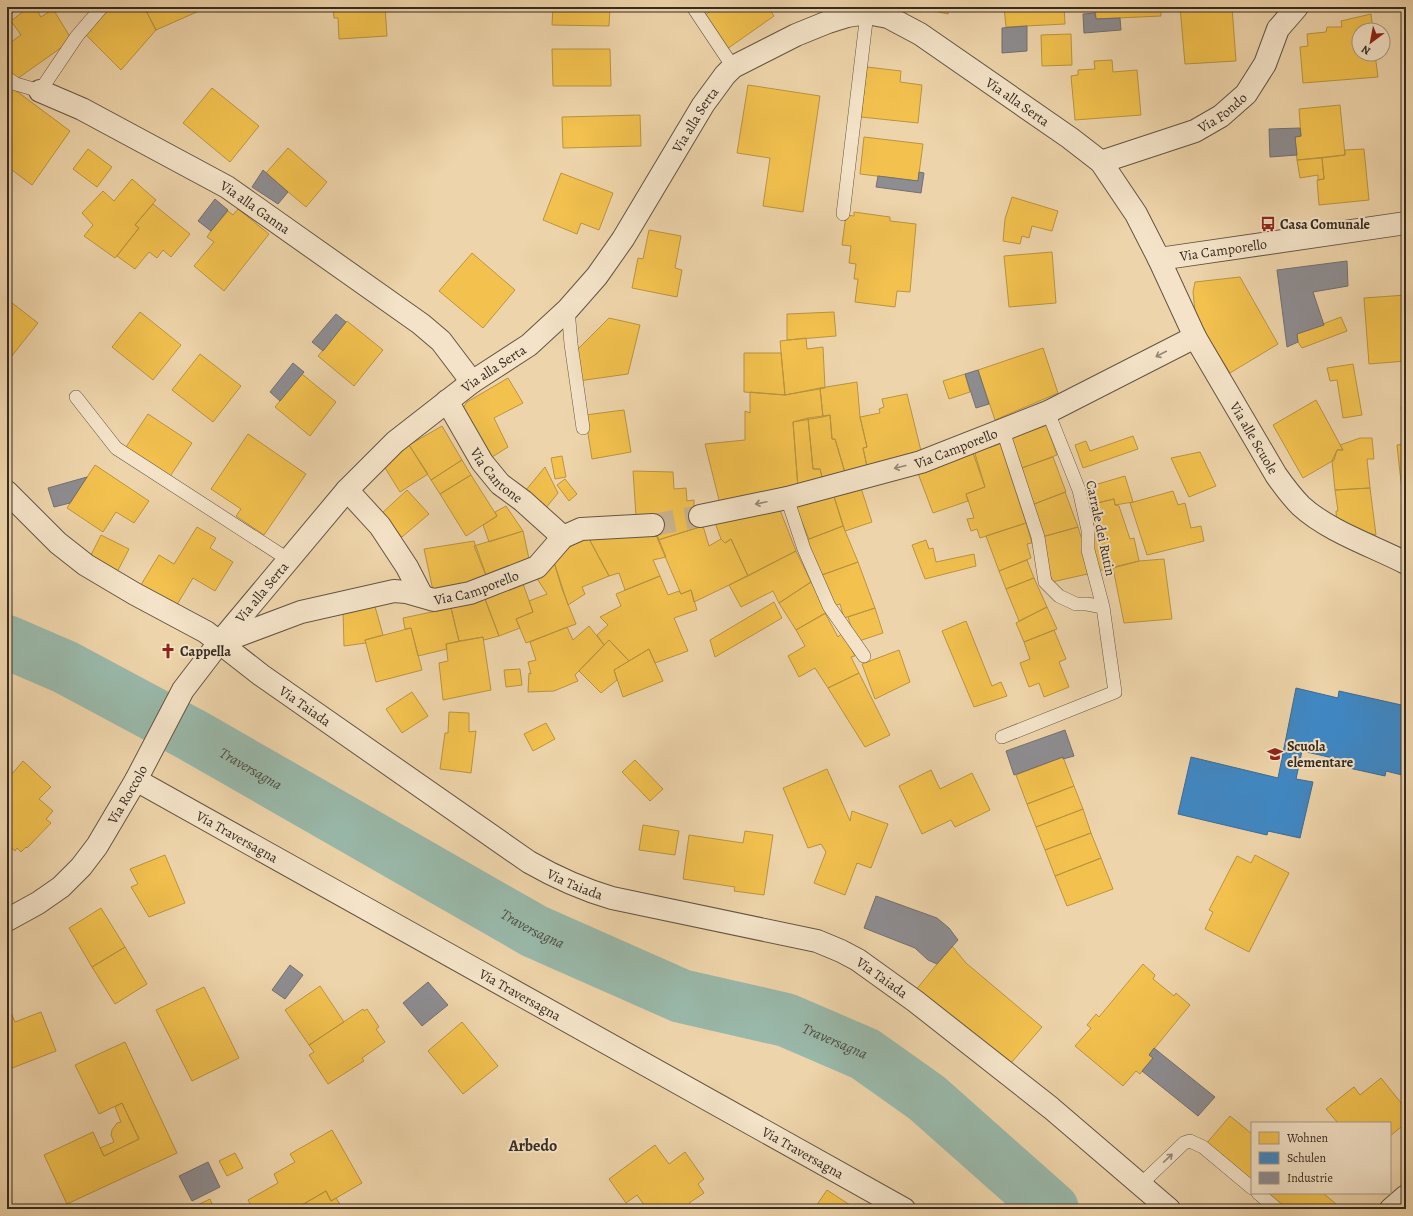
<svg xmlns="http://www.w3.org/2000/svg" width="1413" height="1216" font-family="Alegreya,serif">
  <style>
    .homes { fill: #f2c14e; stroke: #ba9440 }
    .schools { fill: #3f88c5; stroke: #3c6c94 }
    .industry { fill: #8d8d92; stroke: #737070 }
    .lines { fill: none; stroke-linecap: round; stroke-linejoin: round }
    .river { stroke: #99b8a9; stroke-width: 54 }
    .minor-tunnel { stroke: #c9b28f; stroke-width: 22; stroke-dasharray: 22 11; stroke-linecap: butt }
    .service-casing { stroke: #645543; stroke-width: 14 }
    .minor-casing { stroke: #645543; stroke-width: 24 }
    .service { stroke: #f4e3c8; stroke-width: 13 }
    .minor { stroke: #f4e3c8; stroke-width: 22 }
    .oneway { stroke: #958774 }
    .labels { text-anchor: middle; stroke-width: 4; stroke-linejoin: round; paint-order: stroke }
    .street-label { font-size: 14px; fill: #362b21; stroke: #f4e3c8 }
    .poi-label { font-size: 14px; font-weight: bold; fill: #362b21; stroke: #f4e3c8; text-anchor: start }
    .water-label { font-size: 15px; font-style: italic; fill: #4f4e43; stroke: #f4e3c8 }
    .quarter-label { font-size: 16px; font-weight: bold; fill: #362b21; stroke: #f4e3c8 }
  </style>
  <rect width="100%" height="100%" fill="#eed4aa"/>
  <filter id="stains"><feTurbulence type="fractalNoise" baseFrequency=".005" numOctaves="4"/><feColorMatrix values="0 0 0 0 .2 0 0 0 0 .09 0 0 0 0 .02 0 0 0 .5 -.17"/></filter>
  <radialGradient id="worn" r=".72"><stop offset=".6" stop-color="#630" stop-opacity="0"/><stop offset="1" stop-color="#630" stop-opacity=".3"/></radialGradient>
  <path class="homes" d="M7,7H12L15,10L7,20Z
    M29,7H35L41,17L53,9L72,40L14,81L7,76V45L21,35L11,21Z
    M107,7H144L156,30L121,70L84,33Z
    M144,7H208L156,30Z
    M333,7H385L387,36L339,39L338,18H334Z
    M553,7H610L609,26L552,25Z
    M716,7H768L774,16L727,49L704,16Z
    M915,7H950L948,14Z
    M1004,7H1064L1065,24L1006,27Z
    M1095,7H1161V16L1096,19Z
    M1180,7H1232L1236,61L1185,64Z
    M1371,14L1373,30H1359V54H1375L1378,77L1303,83L1300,47L1308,46L1307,34L1326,32L1327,27H1342L1341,21Z
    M1071,34L1072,65L1042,66L1041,35Z
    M552,49H610L611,86H553Z
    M1112,60L1113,72L1137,70L1141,115L1075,120L1071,76L1078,75V70L1095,69L1094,61Z
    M867,67L901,71L900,82L922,85L918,123L861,117Z
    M7,84L70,131L32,185L8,167L10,165L7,163Z
    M748,85L820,96L803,212L763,206L770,158L737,153Z
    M212,88L259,126L230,162L183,123Z
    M1340,105L1345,155L1297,160L1295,137L1301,136L1299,109Z
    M640,115L641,146L563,148L562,117Z
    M864,137L923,144L918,181L860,174Z
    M288,148L327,182L306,207L266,173Z
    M88,149L112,167L97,187L73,169Z
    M1364,149L1369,200L1319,205L1317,180L1324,179L1322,158L1345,155V150Z
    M1322,158L1324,179L1318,180V175L1300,178L1297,160Z
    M561,173L613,193L599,230L581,223L577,234L543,220Z
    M132,179L156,200L135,225L139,228L115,258L84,236L93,225L82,213L103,191L114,201Z
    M1012,197L1058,211L1052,231L1032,226L1029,238L1022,236L1020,244L1003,241L1005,219Z
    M153,204L190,234L171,257L163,250L157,258L149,252L135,269L117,256L139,228L135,225Z
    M238,209L269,234L224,291L194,266L214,242L207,237L211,231L228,211L233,215Z
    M854,212L890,217V221L916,224L910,292L897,291L895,307L855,302L858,279H854L856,264L849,263L851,246L842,245L846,215L854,216Z
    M649,230L681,236L675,268L682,270L677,297L632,288L638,258L643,259Z
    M1052,252L1056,303L1009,307L1004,256Z
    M472,253L515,290L483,328L439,291Z
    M1240,277L1278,344L1230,373L1203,329L1195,311L1193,292L1195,282Z
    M1406,295V361L1369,364L1364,298Z
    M7,299L38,323L7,362Z
    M140,312L181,345L153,380L112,347Z
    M834,312L836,336L787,340V314Z
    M1341,317L1347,331L1302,348L1298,342L1297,334Z
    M609,318L640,325L628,374L578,381L574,353Z
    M347,321L383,350L354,386L318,356Z
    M806,338L807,349L823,347L825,388L785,395L780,341Z
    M1043,348L1058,393L995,420L978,370Z
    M744,353H781L785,395L744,392Z
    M200,354L241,386L213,422L172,390Z
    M1353,364L1362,415L1343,418L1337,380L1330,381L1327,368Z
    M302,374L336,402L310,436L275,407Z
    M965,374L970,392L949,399L943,381Z
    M508,378L523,403L494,418L508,447L484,462L461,411L467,402Z
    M857,382L860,417L867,447L863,448L868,471L846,476L835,439H832L830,415L823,417L820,388Z
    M820,388L823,417L793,422L798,488L720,504L705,444L745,440V411L750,413V392L785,395Z
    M907,394L923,459L868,471L863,448L867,447L860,417L880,413L879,409L884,407L882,399Z
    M1316,400L1343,450H1337L1334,460L1303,478L1273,425Z
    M1406,406V490L1402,491L1397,445L1405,444L1401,407Z
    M624,410L631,452L592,459L585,415Z
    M148,414L192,443L169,478L126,447Z
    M830,415L832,439H835L846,476L823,481L820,469H813L808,418Z
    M808,418L813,469H820L823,481L798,488L793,422Z
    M1046,425L1057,455L1019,469L1006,440Z
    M442,426L462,460L431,480L409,445Z
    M248,434L306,474L264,535L236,516L241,509L211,489Z
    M1133,436L1138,449L1083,468L1075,445L1086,441L1090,451Z
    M1360,438H1372L1374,459H1367L1370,488L1335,490L1332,461L1337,450H1343L1340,445Z
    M1000,444L1026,523L980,538L977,529L971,531L967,519L974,518L966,494L985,487L973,453Z
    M409,445L428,474L400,492L382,463Z
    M974,450L985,487L966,494L968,501L933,513L916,468Z
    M1200,452L1216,486L1189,497L1171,458Z
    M562,456L566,477L555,479L551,458Z
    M1053,457L1066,492L1034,504L1019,469Z
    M462,460L471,475L440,494L431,480Z
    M95,465L149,501L134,523L116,512L103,532L67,508Z
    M545,467L558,493L541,514L521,496Z
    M633,471L673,472L674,489L686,488L687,501L694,500V508L703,526L658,540L653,525L636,516Z
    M471,475L497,516L466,536L440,494Z
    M1125,476L1133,502L1115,505L1114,499L1085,506L1081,489Z
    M565,479L577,494L569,501L557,485Z
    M860,485L872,522L845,531L832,490Z
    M1370,488L1376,535L1337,526L1336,511H1338L1335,490Z
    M407,490L429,514L402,537L381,514Z
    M832,490L843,526L809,539L793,500Z
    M1173,491L1178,505L1185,503L1191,528L1201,526L1204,541L1147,555L1130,503Z
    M1065,492L1078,527L1042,537L1032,505Z
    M1114,499L1115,505L1119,506L1130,539L1134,538L1139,561L1097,571L1085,506Z
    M506,506L523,531L489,542L483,525L497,516L495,512Z
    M780,510L796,551L748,576L731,539L725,543L721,539L714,520Z
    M1026,523L1032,543L1027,544L1031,558L999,571L986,536Z
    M703,526L709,546L721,539L725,543L731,539L748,576L694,602L691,590L681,594L658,540Z
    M843,526L858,562L819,576L804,541Z
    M197,527L216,538L210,548L233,562L215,591L193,578L175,608L139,588L159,555L174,564Z
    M1078,527L1092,573L1052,582L1042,537Z
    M655,530L666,557L653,560L660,576L625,590L619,573L609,576L587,535Z
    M523,531L531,568L489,583L474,546Z
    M101,535L129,549L115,576L87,563Z
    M587,535L609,576L582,587L585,594L568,605L553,559Z
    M926,540L929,549L933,548L936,562L974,554L976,566L925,579L912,545Z
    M474,541L489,583L434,595L424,549Z
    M796,551L811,582L779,603L773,591L741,607L729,585Z
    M553,559L562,589L576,624L526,643L516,619L533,612L529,601L547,594L534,574Z
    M1164,559L1172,619L1124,623L1113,568L1139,561Z
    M1027,560L1034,578L1006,589L999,571Z
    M858,562L875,608L844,618L840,604L831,607L819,576Z
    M660,576L668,595L679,591L681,594L691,590L697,610L674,618L688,651L655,663L649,649L629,661L609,640L604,645L597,635L608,625L600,617L621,606L616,594Z
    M521,578L533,612L516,619L520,628L499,636L485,599Z
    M1034,578L1047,607L1019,621L1006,589Z
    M811,582L828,612L796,630L779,603Z
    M485,599L499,636L484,640L483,637L459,641L451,608Z
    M774,602L782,618L715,657L710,640Z
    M374,603L383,635L365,640L366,643L344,646L343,611Z
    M1047,607L1057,629L1024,642L1016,623Z
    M451,608L459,641L446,644L447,649L418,656L411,628L405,629L403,618Z
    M875,608L883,633L856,642L848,617Z
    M825,613L838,637L842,633L855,656L851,657L859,673L828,688L815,668L799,677L788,656L805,646L796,630Z
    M966,621L992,686L1001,682L1007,696L974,707L942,631Z
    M589,626L604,645L575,675L578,681L554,691L528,692L529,673L531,674L528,662L536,660L530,642L567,627L573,640Z
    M411,628L422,670L376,682L365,640Z
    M1054,630L1066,659L1059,662L1069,687L1044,697L1039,683L1029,687L1020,663L1030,659L1024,642Z
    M483,637L491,690L443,700L439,663L448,661L446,644Z
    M609,640L629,661L614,670L617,680L601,693L579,671Z
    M649,649L663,681L623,697L614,670Z
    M899,650L910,682L875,699L862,664Z
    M520,669L522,685L506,687L504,670Z
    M859,673L890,735L865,747L828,688Z
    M412,692L428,716L402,733L386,709Z
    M449,712L469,713V732L476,731L471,773L440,769L445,733H448Z
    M546,723L555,739L533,751L524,734Z
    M1063,757L1074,786L1027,804L1016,775Z
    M635,760L663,789L650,801L622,772Z
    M23,761L51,787L39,799L53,811L46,819L51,823L27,848L26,847L21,852L17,848L15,851L7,844V771L11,775Z
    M827,769L850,821L852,811L888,824L871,868L857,863L845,895L814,883L826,852L821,844L808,848L783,788Z
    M931,770L940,789L972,773L990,810L955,827L951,820L922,834L899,786Z
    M1074,786L1083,809L1036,827L1027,804Z
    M1083,809L1091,833L1045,850L1036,827Z
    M643,825L679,831L675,855L639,850Z
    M745,831L773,835L764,895L734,891L735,887L683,879L689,835L743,843Z
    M1091,833L1101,858L1055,876L1045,850Z
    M165,855L185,903L149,917L131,887L138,884L130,869Z
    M1255,855L1289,873L1249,952L1205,929L1213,912L1209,910L1237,856L1251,863Z
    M1101,858L1113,889L1067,906L1055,876Z
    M101,908L125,947L92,967L69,928Z
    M952,946L966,963L1042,1027L1011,1063L1000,1053L995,1058L915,991Z
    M125,947L147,984L115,1004L92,967Z
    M1143,964L1155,975L1153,979L1174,996L1176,993L1190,1005L1149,1055L1153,1058L1140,1074L1136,1071L1123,1086L1075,1046L1091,1028L1087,1025L1096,1014L1099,1017Z
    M320,986L344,1022L309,1045L285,1010Z
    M204,987L239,1058L192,1081L156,1010Z
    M7,1003L15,1022L41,1012L56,1051L7,1070Z
    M363,1009L364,1011L367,1009L379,1027L376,1029L385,1042L362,1058L364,1061L328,1084L309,1055L314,1052L309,1045Z
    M462,1022L498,1066L463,1094L428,1051Z
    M125,1042L177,1153L67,1204L44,1155L93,1132L104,1156L139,1139L122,1103L99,1114L75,1065Z
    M1381,1078L1406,1109V1123L1390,1136V1123H1338L1326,1109L1354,1087L1360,1095Z
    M122,1103L139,1139L104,1156L100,1148L114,1142L111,1135L112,1130L117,1123L121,1122L115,1107Z
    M1230,1116L1252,1134V1184L1205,1145Z
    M332,1130L362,1183L331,1201L326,1191L295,1209H253L248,1200L278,1183L274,1174L295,1162L290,1154Z
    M655,1145L669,1164L685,1152L704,1179L698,1184L704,1193L689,1203L693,1209H647L637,1195L626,1203L609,1179Z
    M235,1153L243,1168L227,1176L219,1161Z
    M827,1190L856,1209H814Z
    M326,1191L331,1201L336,1198L343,1209H295Z
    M1267,1193H1323L1342,1209H1286Z
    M210,1199L214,1209H189Z"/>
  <path class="schools" d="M1296,688L1338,698L1339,691L1406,706V776L1386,771L1385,776L1340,766L1342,760L1302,751L1296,779L1313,782L1300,838L1268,831L1267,835L1178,814L1191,757L1278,778Z"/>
  <path class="industry" d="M1095,13L1096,19L1120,18L1121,30L1084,33L1083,14Z
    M1027,26V51L1002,53V28Z
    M1300,128L1301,136L1295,137L1297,155L1270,157L1269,129Z
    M263,170L288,192L278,204L252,187Z
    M919,172L924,173L921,193L876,187L878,176L918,181Z
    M215,199L228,210L211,231L198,221Z
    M1347,261L1348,286L1313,292L1324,325L1297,334L1298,342L1287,347L1277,270Z
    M336,314L346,322L323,351L312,342Z
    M293,363L304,372L280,401L270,392Z
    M978,370L989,404L976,408L965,374Z
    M87,477L70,503L54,507L48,488Z
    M1065,730L1074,756L1063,759V757L1014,775L1006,751Z
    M876,896L937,918L949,928L958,940L937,964L928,960L915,948L864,928Z
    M290,965L303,975L285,999L272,990Z
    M428,982L448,1005L422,1026L403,1003Z
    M1154,1048L1215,1097L1198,1116L1142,1071L1153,1058L1149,1055Z
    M208,1162L220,1187L192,1201L179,1176Z"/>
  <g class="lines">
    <path class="river" id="s1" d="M7,642L65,667L192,735L534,931L681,996L786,1020L865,1054L927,1098L1052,1209"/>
    <path class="minor-tunnel" d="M653,525L700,516"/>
    <defs>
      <path id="service" d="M693,7L733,67
        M7,78L16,84L40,91L77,36L102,7
        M843,214L867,13
        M568,309L571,344L583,428
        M76,397L116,448L289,560
        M1048,412L1079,490L1088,530V550L1103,607
        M787,498L804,549L829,606L864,656
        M1002,737L1115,692L1103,607L1087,604H1076L1059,596L1045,582L1038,537L1003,431
        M1140,1185L1184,1143L1190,1141L1203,1147L1252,1188
        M1258,1193L1277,1209"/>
      <g id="minor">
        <path id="s2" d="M40,91L82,109L227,187L421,324L441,341L472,382"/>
        <path id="s3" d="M1101,162L1195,131L1221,116L1246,94L1265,64L1278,29L1297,7"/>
        <path id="s4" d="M1159,259L1406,223"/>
        <path id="s5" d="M447,401L482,462L500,484L523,501L563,537"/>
        <path d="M347,490L380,526L407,567L422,596"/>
        <path id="s6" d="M7,492L58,543L86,565L135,594L206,632L261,675L529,862C557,878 581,889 612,898L817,941L841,951L858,960L915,1001L1051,1108L1169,1209"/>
        <path id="s7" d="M700,516L787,498L921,462L1048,412L1195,337"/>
        <path id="s8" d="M221,642L301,612L394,591L406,592L434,600L470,593L537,567L563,537L581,529L653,525"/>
        <path id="s9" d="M136,780L904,1209"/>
        <path id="s10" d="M7,920L38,903L61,887L81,867L97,846L136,780L183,690L219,643L347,490L395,442L472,382L529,345L568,309L597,276L623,239L703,105L725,75L733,67L796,35L828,22L847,16L867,13L888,17L920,34L1070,138L1101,162L1136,214L1159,259L1195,337L1276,475C1283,485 1291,496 1301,506C1328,531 1373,546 1406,563"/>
        <path d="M1391,1209L1406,1196"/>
      </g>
    </defs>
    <use href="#service" class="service-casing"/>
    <use href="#minor" class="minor-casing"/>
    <use href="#service" class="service"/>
    <use href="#minor" class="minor"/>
  </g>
  <defs><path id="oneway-shaft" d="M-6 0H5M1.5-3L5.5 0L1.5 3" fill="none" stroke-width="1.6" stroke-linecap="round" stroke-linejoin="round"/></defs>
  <g class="oneway">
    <use href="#oneway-shaft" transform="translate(1161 354) rotate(153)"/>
    <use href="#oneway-shaft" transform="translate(900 467) rotate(166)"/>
    <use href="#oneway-shaft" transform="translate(761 503) rotate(168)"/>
    <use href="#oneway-shaft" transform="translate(1168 1158) rotate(-43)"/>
  </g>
  <defs>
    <symbol id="bus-bare" viewBox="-9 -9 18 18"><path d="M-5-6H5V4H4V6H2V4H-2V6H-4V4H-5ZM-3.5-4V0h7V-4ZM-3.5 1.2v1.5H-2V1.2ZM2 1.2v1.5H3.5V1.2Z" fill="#8f2418" stroke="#f4e3c8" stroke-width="2.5" paint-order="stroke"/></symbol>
    <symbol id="church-bare" viewBox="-9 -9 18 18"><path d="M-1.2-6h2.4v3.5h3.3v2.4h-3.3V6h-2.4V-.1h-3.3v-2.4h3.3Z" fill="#8f2418" stroke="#f4e3c8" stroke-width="2.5" paint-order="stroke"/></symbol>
    <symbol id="school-bare" viewBox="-9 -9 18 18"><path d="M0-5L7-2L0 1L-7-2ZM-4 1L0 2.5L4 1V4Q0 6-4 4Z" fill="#8f2418" stroke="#f4e3c8" stroke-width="2.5" paint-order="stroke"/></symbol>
  </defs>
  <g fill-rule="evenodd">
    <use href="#bus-bare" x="1257" y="213" width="22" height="22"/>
    <use href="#church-bare" x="157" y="640" width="22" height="22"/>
    <use href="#school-bare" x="1264" y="743" width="22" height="22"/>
  </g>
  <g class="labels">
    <g class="street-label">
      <text dy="5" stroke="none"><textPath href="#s10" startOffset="1457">Via alla Serta</textPath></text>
      <text dy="5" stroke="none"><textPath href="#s3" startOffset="132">Via Fondo</textPath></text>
      <text dy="5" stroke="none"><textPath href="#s10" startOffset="1070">Via alla Serta</textPath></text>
      <text dy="5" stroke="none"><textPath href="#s2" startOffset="245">Via alla Ganna</textPath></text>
      <text dy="5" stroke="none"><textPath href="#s4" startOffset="65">Via Camporello</textPath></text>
      <text dy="5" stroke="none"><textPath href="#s10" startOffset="746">Via alla Serta</textPath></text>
      <text dy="5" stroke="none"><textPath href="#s10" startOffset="1876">Via alle Scuole</textPath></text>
      <text dy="5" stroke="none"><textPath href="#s7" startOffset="265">Via Camporello</textPath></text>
      <text dy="5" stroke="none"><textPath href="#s5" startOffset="90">Via Cantone</textPath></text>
      <text transform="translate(1101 528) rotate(78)" y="5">Carrale dei Rutin</text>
      <text dy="5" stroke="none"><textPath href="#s8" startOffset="266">Via Camporello</textPath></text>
      <text dy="5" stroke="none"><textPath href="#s10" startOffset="422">Via alla Serta</textPath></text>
      <text dy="5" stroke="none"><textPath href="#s6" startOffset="369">Via Taiada</textPath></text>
      <text dy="5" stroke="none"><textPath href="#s10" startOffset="178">Via Roccolo</textPath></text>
      <text dy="5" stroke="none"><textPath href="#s9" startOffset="116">Via Traversagna</textPath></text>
      <text dy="5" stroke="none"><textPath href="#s6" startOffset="693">Via Taiada</textPath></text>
      <text dy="5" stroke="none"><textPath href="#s6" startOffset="1017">Via Taiada</textPath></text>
      <text dy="5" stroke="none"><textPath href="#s9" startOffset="440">Via Traversagna</textPath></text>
      <text dy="5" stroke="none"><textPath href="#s9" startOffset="764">Via Traversagna</textPath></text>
    </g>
    <g class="poi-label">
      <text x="1280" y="229">Casa Comunale</text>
      <text x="180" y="656">Cappella</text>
      <text x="1287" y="751">Scuola<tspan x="1287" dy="16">elementare</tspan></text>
    </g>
    <g class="water-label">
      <text dy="5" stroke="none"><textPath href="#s1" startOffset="275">Traversagna</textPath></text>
      <text dy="5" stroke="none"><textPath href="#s1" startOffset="599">Traversagna</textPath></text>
      <text dy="5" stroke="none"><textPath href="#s1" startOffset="923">Traversagna</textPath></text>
    </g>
    <g class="quarter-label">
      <text x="533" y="1151">Arbedo</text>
    </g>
  </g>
  <rect width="1413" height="1216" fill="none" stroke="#eed4aa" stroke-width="24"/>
  <rect x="8" y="8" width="1397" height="1200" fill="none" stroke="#362b21" stroke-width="2"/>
  <rect x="12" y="12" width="1389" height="1192" fill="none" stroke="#362b21"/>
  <rect x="1251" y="1122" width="140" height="72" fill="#f4e3c8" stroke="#a89985"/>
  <rect x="1259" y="1132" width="20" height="12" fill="#f2c14e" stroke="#a89985"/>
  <text x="1287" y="1142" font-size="12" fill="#362b21">Wohnen</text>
  <rect x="1259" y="1152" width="20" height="12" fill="#3f88c5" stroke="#a89985"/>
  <text x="1287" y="1162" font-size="12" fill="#362b21">Schulen</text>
  <rect x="1259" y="1172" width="20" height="12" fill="#8d8d92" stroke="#a89985"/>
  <text x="1287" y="1182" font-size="12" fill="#362b21">Industrie</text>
  <g transform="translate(1371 42) rotate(212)"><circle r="19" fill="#f4e3c8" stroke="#a89985"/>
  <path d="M0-3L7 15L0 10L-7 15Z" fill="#8f2418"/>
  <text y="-6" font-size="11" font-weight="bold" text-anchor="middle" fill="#362b21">N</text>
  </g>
  <rect width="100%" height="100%" filter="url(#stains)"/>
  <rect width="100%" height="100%" fill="url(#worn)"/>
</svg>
